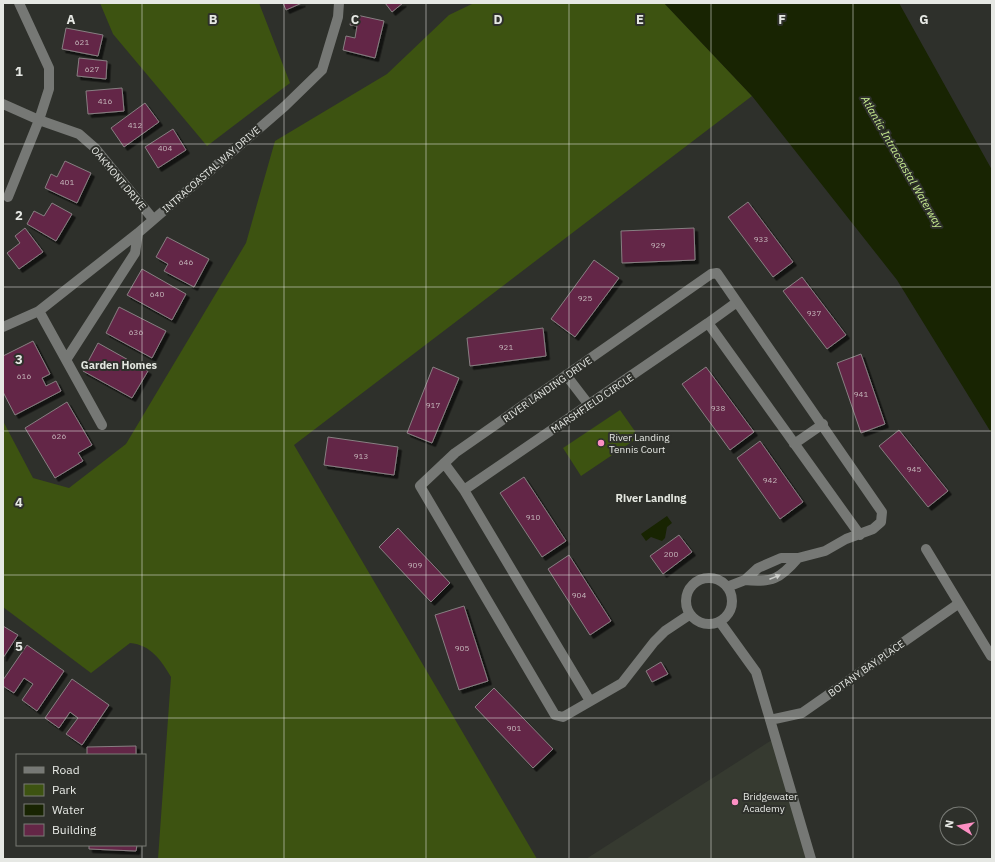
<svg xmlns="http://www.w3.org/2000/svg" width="995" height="862" font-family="'IBM Plex Sans',sans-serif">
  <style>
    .built { fill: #363a30 }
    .green { fill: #3d5311 }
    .water { fill: #182402 }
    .building { fill: #642646; stroke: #877f82; filter: url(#shadow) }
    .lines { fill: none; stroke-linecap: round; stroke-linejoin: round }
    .minor { stroke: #767875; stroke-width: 10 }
    .oneway { fill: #caccc8 }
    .grid { fill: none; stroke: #e6e8e4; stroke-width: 1; stroke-opacity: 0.55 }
    .poi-dot { fill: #fc8fc3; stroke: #2e302b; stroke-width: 1.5 }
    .labels { text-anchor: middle; stroke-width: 4; stroke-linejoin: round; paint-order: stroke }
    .number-label { font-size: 8px; fill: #c6b8bc }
    .street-label { font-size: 10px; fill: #e6e8e4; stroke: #2e302b }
    .poi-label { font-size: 10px; fill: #e6e8e4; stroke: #2e302b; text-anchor: start }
    .water-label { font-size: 11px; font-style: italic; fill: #c9ef91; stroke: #2e302b }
    .neighbourhood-label { font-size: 11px; font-weight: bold; fill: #e3e6df; stroke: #2e302b }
    .grid-label { font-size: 13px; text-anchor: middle; font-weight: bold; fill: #e6e8e4; stroke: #2e302b; stroke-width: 4; stroke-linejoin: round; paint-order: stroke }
  </style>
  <defs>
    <filter id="shadow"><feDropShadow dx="3.5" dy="3.5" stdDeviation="0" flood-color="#0009"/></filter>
  </defs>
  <rect width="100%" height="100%" fill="#2e302b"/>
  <path class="built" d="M775,738L811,859H586Z"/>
  <path class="green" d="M100,3H259L290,83L207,146L113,34Z
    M474,3H664L752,96L294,445L537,859H158L171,677C161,660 151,645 130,643L91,673L3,607V421L33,478L69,488L126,444L246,243L275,141L387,74L449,15Z
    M620,410L639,437L581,476L563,448Z"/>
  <path class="water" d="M664,3H899L992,170V434L897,280L752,96Z
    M667,516L672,523L667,527L665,538L662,541L651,537L646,541L641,534Z"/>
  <path class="building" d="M283,3H302L286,10Z
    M385,3H403L392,12Z
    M352,14L384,21L375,58L343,50L346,36L355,38L357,26L350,25Z
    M66,28L103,35L98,56L62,49Z
    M79,58L107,61L106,79L77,76Z
    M122,88L124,111L88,114L86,91Z
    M145,103L159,122L124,147L111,128Z
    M173,129L186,150L158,168L145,147Z
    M65,161L91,173L77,203L45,188L51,174L57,177Z
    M748,202L793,262L773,277L728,217Z
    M52,203L72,214L56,241L27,224L34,211L44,216Z
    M25,228L43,252L19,269L7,253L20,243L15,236Z
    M694,228L695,260L622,263L621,231Z
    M167,237L209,259L194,287L164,271L168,264L156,257Z
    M594,260L619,278L575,337L551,319Z
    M142,269L186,294L172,320L127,295Z
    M802,277L846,335L827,349L783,291Z
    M119,307L166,331L152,358L106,333Z
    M543,328L546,356L470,366L467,338Z
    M33,341L50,374L42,378L46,386L56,381L61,391L15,415L3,392V356Z
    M98,343L148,371L132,398L83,371Z
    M861,354L885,424L861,433L837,363Z
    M433,367L459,378L432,443L407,433Z
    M706,367L754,432L730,450L682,384Z
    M67,402L92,445L78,453L83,461L55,478L25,428Z
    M899,430L948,491L928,507L879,446Z
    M328,437L398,447L394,475L324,465Z
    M760,441L803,502L780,519L737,458Z
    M524,477L566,541L542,557L500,493Z
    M398,528L450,583L431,602L379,547Z
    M679,535L692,552L663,574L650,556Z
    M569,555L611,621L590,635L548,569Z
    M464,606L488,681L459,690L435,615Z
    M3,626L18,635L3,658Z
    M27,645L64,671L37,711L22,700L33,684L24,678L14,693L3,686V680Z
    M661,662L668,674L652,682L646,671Z
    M72,679L109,705L82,745L66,734L78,718L70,712L59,728L45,718Z
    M494,688L553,749L533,768L475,707Z
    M136,746V755H87V747Z
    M89,845H137L136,851L89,849Z"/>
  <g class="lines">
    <path class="minor" d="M19,3L49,68V89L39,120L79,134L95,148L153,219
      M3,104L39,120L8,197
      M39,311L102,425
      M708,323L737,302
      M3,327L39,311L138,233L285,106L322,70L338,17L339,3
      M66,360L135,253L138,233
      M566,375L589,405
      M794,444L823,424
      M444,463L464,490
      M926,549L991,656
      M686 601a23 23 0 1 1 46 0a23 23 0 1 1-46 0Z
      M745,580C772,583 780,579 798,558
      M689,615L665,631L654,642L622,683L563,717L555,715L420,486L455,453L711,274L717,273L882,512L881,522L873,529L846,539L825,551L798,558H781L758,568L745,580L727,587
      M720,622L756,672L811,859
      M590,701L464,490L708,323L860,535
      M770,720L802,713L958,604"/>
  </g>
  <defs><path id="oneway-solid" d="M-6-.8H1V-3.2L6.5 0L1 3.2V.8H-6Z"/></defs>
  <use class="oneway" href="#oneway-solid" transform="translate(775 577) rotate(-22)"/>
  <path class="grid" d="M142,3V755M284,3V859M426,3V859M569,3V859M711,3V859M853,3V859M3,144H992M3,287H992M3,431H992M3,575H992M3,718H992M142,845V859"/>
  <g class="poi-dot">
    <circle cx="601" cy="443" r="4"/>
    <circle cx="735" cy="802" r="4"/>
  </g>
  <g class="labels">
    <g class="number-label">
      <text x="82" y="45">621</text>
      <text x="92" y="72">627</text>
      <text x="105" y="104">416</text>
      <text x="135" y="128">412</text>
      <text x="165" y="151">404</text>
      <text x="67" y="185">401</text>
      <text x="761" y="242">933</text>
      <text x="658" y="248">929</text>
      <text x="186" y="265">646</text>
      <text x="157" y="297">640</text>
      <text x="585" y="301">925</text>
      <text x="814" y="316">937</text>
      <text x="136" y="335">636</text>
      <text x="506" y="350">921</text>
      <text x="24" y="379">616</text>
      <text x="861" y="397">941</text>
      <text x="433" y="408">917</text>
      <text x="718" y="411">938</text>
      <text x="59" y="439">626</text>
      <text x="361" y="459">913</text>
      <text x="914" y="472">945</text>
      <text x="770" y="483">942</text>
      <text x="533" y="520">910</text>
      <text x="671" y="557">200</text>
      <text x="415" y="568">909</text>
      <text x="579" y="598">904</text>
      <text x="462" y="651">905</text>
      <text x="514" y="731">901</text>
    </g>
    <g class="street-label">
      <text transform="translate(211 169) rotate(-41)" y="4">INTRACOASTAL WAY DRIVE</text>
      <text transform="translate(119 178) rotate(50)" y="4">OAKMONT DRIVE</text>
      <text transform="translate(547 389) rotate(-35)" y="4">RIVER LANDING DRIVE</text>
      <text transform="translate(592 403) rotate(-34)" y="4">MARSHFIELD CIRCLE</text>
      <text transform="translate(866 668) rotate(-35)" y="4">BOTANY BAY PLACE</text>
    </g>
    <g class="poi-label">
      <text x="609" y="441">River Landing<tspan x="609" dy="12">Tennis Court</tspan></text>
      <text x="743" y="800">Bridgewater<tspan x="743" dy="12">Academy</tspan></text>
    </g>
    <g class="water-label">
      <text transform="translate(902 162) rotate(60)" y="4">Atlantic Intracoastal Waterway</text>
    </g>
    <g class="neighbourhood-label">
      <text x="119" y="369">Garden Homes</text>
      <text x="651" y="502">River Landing</text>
    </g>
  </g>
  <g class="grid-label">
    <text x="71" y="24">A</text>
    <text x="213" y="24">B</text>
    <text x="355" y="24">C</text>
    <text x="498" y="24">D</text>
    <text x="640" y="24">E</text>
    <text x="782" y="24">F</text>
    <text x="924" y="24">G</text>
    <text x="19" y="76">1</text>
    <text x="19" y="220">2</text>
    <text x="19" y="364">3</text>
    <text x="19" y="507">4</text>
    <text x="19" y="651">5</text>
  </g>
  <rect width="995" height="862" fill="none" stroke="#e6e8e4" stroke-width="8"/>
  <rect x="16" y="754" width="130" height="92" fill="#2e302b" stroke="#787a75"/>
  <rect x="24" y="767" width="20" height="6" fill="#767875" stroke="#787a75"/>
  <text x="52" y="774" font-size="12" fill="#e6e8e4">Road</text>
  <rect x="24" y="784" width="20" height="12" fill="#3d5311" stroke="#787a75"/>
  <text x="52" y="794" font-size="12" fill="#e6e8e4">Park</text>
  <rect x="24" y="804" width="20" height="12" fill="#182402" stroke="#787a75"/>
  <text x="52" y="814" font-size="12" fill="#e6e8e4">Water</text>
  <rect x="24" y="824" width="20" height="12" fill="#642646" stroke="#787a75"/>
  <text x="52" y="834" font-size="12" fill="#e6e8e4">Building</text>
  <g transform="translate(959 826) rotate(281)"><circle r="19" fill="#2e302b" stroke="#787a75"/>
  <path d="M0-3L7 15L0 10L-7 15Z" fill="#fc8fc3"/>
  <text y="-6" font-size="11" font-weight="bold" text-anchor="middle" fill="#e6e8e4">N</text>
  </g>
</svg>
